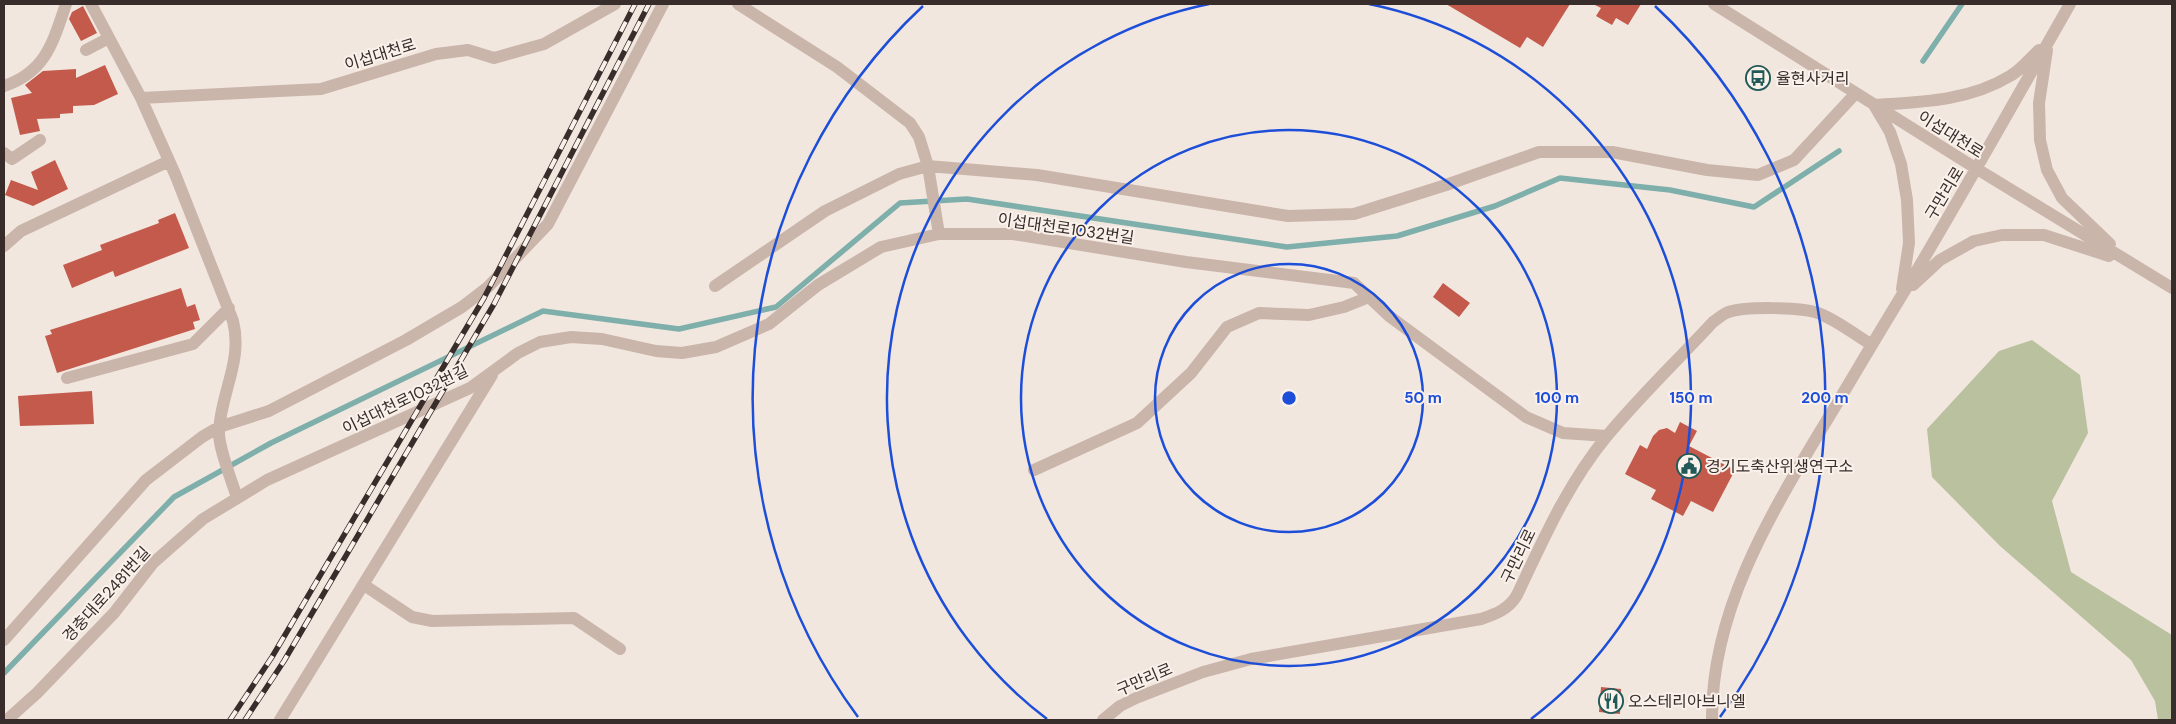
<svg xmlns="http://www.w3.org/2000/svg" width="2176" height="724" font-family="'DM Sans','Noto Sans KR',sans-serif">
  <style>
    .green { fill: #bac19f }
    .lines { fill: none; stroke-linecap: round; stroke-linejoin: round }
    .stream { stroke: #7eafab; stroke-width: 5.5 }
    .building { fill: #c35a4c }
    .minor { stroke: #cab5ab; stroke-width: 12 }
    .rail-casing { stroke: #382d2a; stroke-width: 5.5 }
    .rail { stroke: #faf1eb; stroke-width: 4; stroke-dasharray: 11; stroke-linecap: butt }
    .ring { fill: none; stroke: #1d4ed8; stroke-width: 2.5 }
    .labels { text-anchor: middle; stroke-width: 4; stroke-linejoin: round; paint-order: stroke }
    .street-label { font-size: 16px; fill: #382d2a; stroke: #faf1eb }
    .poi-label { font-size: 16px; fill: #382d2a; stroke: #faf1eb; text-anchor: start }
    .centre { fill: #1d4ed8; stroke: #faf1eb; stroke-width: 2.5 }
    .ring-label { font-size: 15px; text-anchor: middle; font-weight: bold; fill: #1d4ed8; stroke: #faf1eb; stroke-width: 4; stroke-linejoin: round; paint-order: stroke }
  </style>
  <rect width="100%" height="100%" fill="#f2e7df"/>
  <path class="green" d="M2032,340L2080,375L2088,433L2052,501L2071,572L2172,635V720H2158L2155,701L2131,660L2000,546L1932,477L1927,429L1999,351Z"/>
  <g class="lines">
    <path class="stream" d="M1923,61L1962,4
      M4,673L174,497L271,443L543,311L679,329L776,307L900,203L967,199L1287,247L1397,236L1495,206L1560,178L1670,190L1754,207L1839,151"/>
  </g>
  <path class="building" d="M1446,4H1570L1543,47L1527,37L1520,48Z
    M1593,4H1641L1628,25L1616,18L1612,25L1596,16L1601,8Z
    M83,6L97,33L81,41L69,19L72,12Z
    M105,65L118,94L94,105L73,106V113L60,114V118L37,119L40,131L20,135L11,98L32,93L25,85L43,71L76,69V78Z
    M55,160L68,189L33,206L5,195L11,180L38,190L31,172Z
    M175,213L189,248L115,277L113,271L72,288L63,265L102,250L100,245L159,223L158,220Z
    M1443,283L1470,303L1459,317L1433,297Z
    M181,288L187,307L195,304L200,320L193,322L195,329L57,373L45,336L52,334L50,330Z
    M92,391L94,424L20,426L18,396Z
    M1680,422L1697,431L1689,446L1735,470L1713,512L1691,501L1683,516L1651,499L1656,490L1625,474L1640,445L1647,449L1653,436L1659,430L1667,428L1675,433Z
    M1601,687L1621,689L1620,714L1599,712Z"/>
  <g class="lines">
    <path class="minor" d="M91,4L141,98L175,174L233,321C243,361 221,392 219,431C218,447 232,481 237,498
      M738,4L837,67L910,123L919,137L928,166L938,228
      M1714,4L1977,169L2172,288
      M86,50L109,38
      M2047,50L2039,103L2040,140L2047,170L2062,198L2110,244
      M4,86C46,72 53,42 66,4
      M141,98L321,89L436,54L468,50L494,58L544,44L615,4
      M4,153L12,159L40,140
      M4,246L21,231L169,161
      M1913,285L1940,260L1974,241L2002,235H2044L2109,256
      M715,286L825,211L899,174L928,166L1037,175L1288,216L1354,214L1446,185L1539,152H1612L1707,170L1758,175L1794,160L1856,93
      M1902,289L1909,243L1907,200L1901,164L1890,132L1874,105C1921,102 1969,101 2010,76C2021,70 2030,58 2039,50
      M67,378L193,344L229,308
      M1034,470L1137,423L1191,373L1227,327L1259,313L1309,315L1344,307L1369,297
      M364,585L412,617L432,621L574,618L620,649
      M4,640L146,480L202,437L219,427L269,411L406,340L462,307L488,287L548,224L663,4
      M7,720L37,693L114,613L153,563L203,519L267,480L470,388L518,353L540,342L571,337L602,339L656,351L682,353L716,347L769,324L818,285L881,247L939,234H1013L1186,262L1354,283L1389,316L1526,417L1563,433L1607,436
      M280,720L492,375
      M1103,720L1120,706L1136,698L1203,672L1251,659L1481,619C1496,614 1509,609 1517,595C1543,540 1568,483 1607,436C1640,396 1678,360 1713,322C1717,319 1722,315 1726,313C1743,306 1801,307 1818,313C1837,320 1855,335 1872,345
      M1712,720C1711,611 1770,515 1824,425C1853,377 1881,329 1910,282C1965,190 2017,97 2070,4"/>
    <defs>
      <path id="rail" d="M230,720L272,657L484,298L635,4
        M245,720L284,661L494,304L649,4"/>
    </defs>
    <use href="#rail" class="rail-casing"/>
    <use href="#rail" class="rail"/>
  </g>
  <g class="ring">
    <circle cx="1289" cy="398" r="134"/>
    <circle cx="1289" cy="398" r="268"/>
    <path d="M1047 719A402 402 0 0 1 1209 4M1369 4A402 402 0 0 1 1531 719"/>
    <path d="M858 717A536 536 0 0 1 923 6M1655 6A536 536 0 0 1 1720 717"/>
  </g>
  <defs>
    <symbol id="bus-ring" viewBox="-11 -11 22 22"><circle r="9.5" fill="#faf1eb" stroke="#205956" stroke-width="1.5"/><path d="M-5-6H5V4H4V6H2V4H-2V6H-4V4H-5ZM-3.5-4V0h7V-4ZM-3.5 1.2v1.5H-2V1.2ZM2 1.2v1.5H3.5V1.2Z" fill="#205956"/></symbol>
    <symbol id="civic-ring" viewBox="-11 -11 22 22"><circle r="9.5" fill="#faf1eb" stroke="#205956" stroke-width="1.5"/><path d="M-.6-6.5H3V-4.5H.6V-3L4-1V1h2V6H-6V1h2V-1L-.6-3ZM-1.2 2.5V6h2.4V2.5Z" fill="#205956"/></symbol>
    <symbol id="restaurant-ring" viewBox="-11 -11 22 22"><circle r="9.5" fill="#faf1eb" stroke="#205956" stroke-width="1.5"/><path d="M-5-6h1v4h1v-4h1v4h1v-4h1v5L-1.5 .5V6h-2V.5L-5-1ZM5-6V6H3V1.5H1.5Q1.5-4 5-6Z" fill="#205956"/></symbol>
  </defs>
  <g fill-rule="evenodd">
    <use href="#bus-ring" x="1744" y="64" width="28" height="28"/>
    <use href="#civic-ring" x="1675" y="452" width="28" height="28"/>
    <use href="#restaurant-ring" x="1597" y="687" width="28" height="28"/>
  </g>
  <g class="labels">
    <g class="street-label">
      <text transform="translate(380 54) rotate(-17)" y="6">이섭대천로</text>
      <text transform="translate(1951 134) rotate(32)" y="6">이섭대천로</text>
      <text transform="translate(1944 193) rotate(-59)" y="6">구만리로</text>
      <text transform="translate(1066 228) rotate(8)" y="6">이섭대천로1032번길</text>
      <text transform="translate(405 399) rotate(-26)" y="6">이섭대천로1032번길</text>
      <text transform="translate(1518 556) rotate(-64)" y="6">구만리로</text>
      <text transform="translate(106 594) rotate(-48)" y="6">경충대로2481번길</text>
      <text transform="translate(1144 679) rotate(-23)" y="6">구만리로</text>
    </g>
    <g class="poi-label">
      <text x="1776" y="84">율현사거리</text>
      <text x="1706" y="472">경기도축산위생연구소</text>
      <text x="1628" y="707">오스테리아브니엘</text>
    </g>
  </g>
  <circle cx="1289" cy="398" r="8" class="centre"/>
  <g class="ring-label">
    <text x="1423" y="403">50 m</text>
    <text x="1557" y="403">100 m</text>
    <text x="1691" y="403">150 m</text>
    <text x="1825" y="403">200 m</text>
  </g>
  <rect width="2176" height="724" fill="none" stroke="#382d2a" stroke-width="10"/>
</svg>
